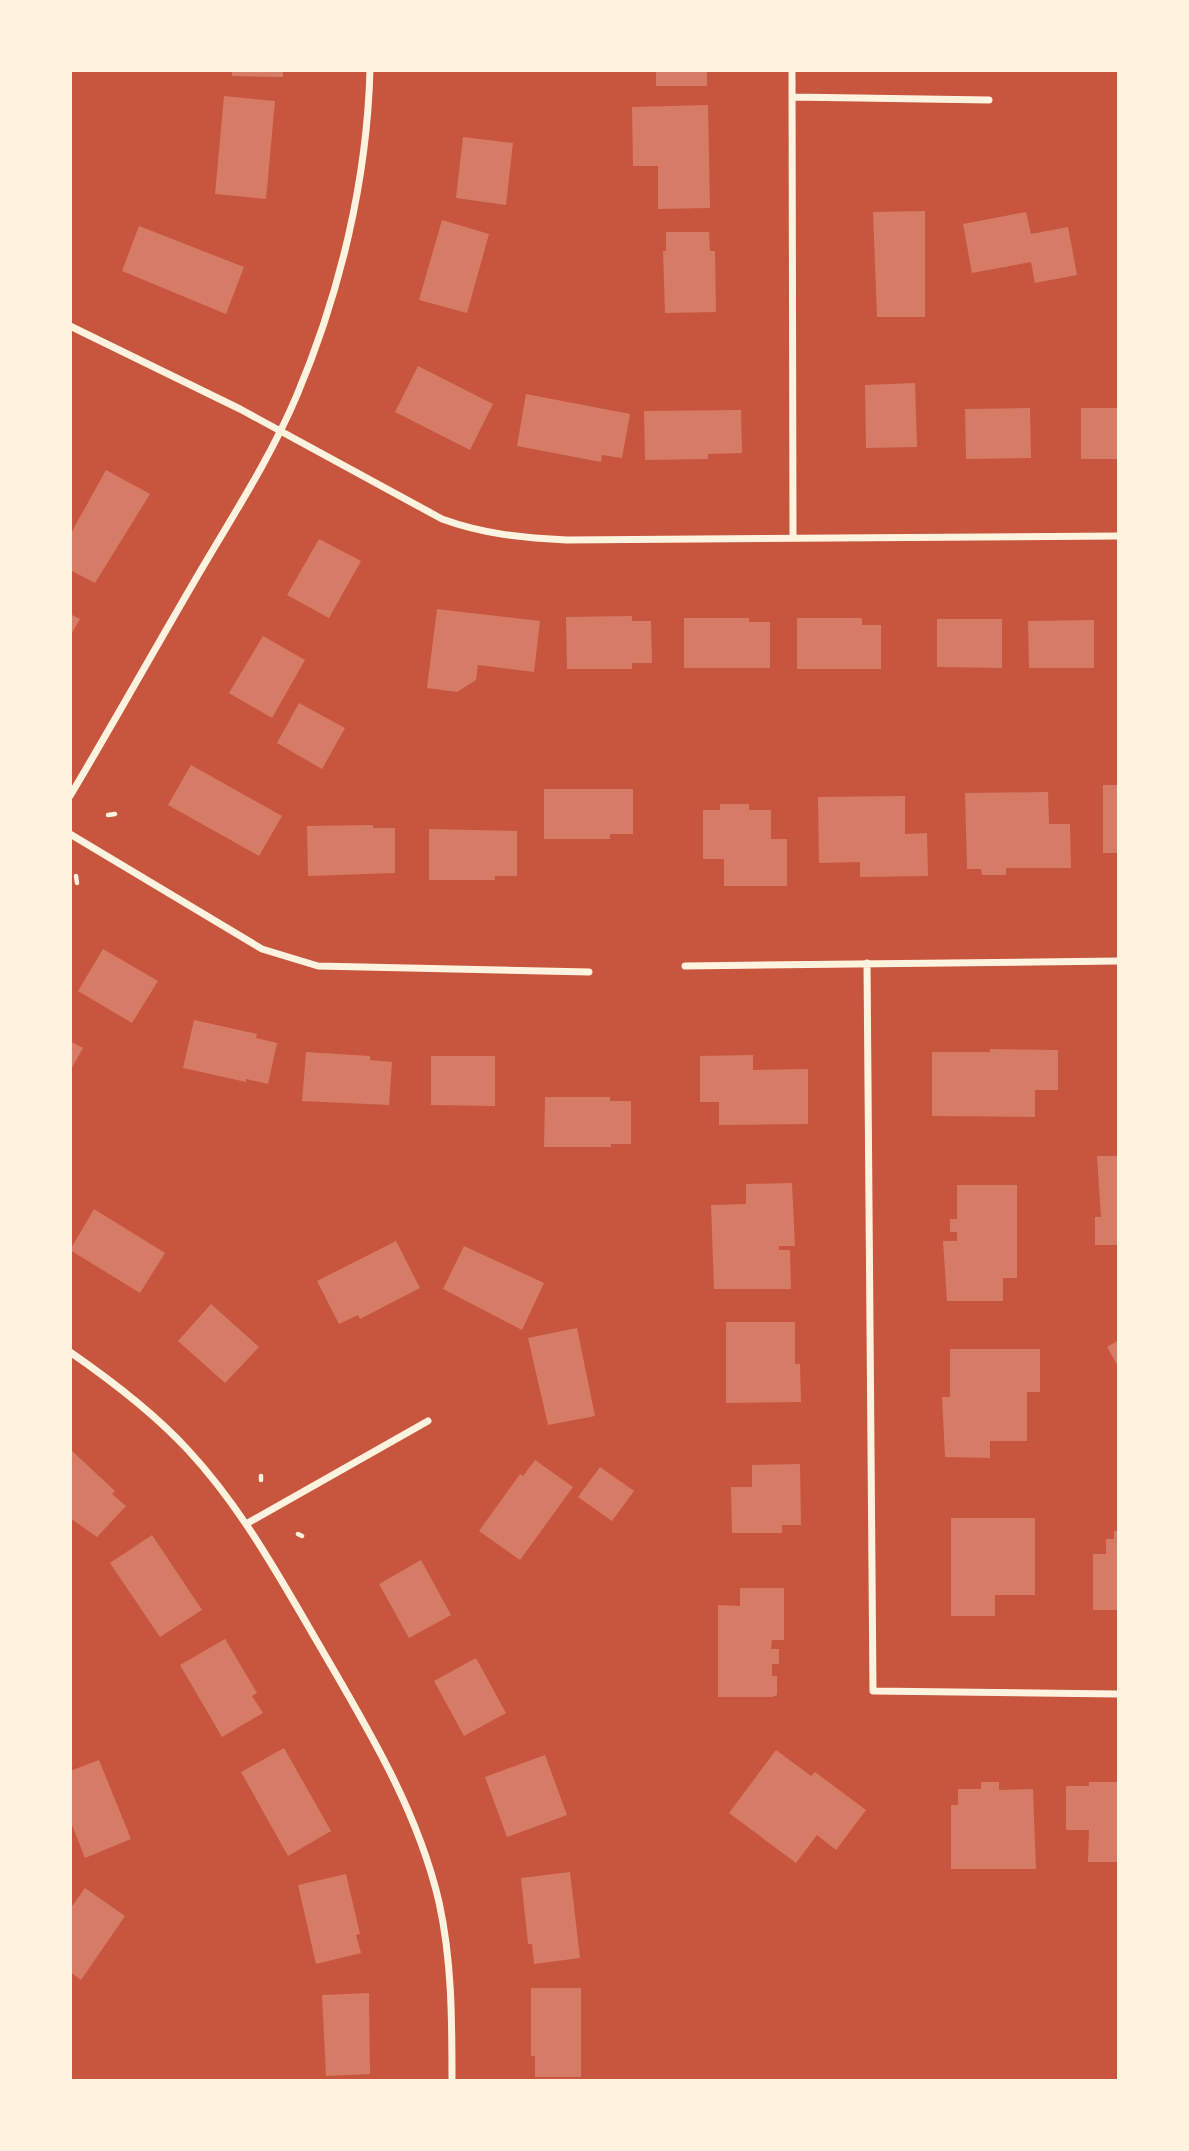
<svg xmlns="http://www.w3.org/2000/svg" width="1189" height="2151" font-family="Poppins,sans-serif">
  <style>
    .building { fill: #d67c66 }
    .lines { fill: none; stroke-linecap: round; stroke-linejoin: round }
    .path { stroke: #fff3e0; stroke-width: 4.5 }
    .minor { stroke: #fff3e0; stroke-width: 7 }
  </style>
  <rect width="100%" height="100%" fill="#c8553d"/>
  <path class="building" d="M232,70H283V77L232,76Z
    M656,70H707V86H656Z
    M224,96L275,101L266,199L215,194Z
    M708,105L710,208L658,209V166H633L632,107Z
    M463,137L513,143L506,205L456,198Z
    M925,211V317H877L873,212Z
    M1026,212L1031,234L1068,227L1077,275L1035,283L1031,262L972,273L963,224Z
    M442,220L489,234L467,313L419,300Z
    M139,226L244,267L226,314L122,271Z
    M666,232H709L710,251H715L716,312L665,313L663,251H666Z
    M418,366L493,404L470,450L395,412Z
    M915,383L917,447L866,448L865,385Z
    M526,394L630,414L622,458L602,455L601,462L517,446Z
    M1030,408L1031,458L966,459L965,409Z
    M1081,408H1119V459H1081Z
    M741,410L742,453L708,454V459L645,460L644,411Z
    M106,470L150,494L95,583L70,570V535Z
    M319,539L361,561L329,618L287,595Z
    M437,609L540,621L534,672L478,665L476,680L457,692L427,688Z
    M70,614L80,619L70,636Z
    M632,616V621H651L652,663H632V669H567L566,617Z
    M684,618H749V622H770V668H684Z
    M797,618H862V625H881V669H797Z
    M937,619H1002V668L937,667Z
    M1094,620V668H1029L1028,621Z
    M263,636L305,660L272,718L229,693Z
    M299,703L345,728L322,769L277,743Z
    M191,765L282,816L259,856L168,805Z
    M1103,785H1119V853H1103Z
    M544,789H633V834H610V839H544Z
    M1048,792L1049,824H1070L1071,868H1006V875H982L981,869H967L965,793Z
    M905,796V834L927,833L928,876L860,877V862L819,863L818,797Z
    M720,804H749V810H771V839H787V886H724V859H703V810H720Z
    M373,825V828H395V873L308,876L307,826Z
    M429,829L517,831V876H495V880H429Z
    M103,949L158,981L132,1023L78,991Z
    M194,1020L257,1034L256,1038L277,1043L268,1084L246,1079V1082L183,1068Z
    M70,1041L83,1048L70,1071Z
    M990,1049L1058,1050V1090H1035V1117L932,1116V1052H990Z
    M306,1052L370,1056V1060L392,1062L389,1105L302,1101Z
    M753,1055V1070L808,1069V1124L719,1125V1102H700V1056Z
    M431,1056H495V1106L431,1105Z
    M545,1097H610V1101H631V1144H611V1147H544Z
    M1097,1156H1119V1245H1095V1217H1101Z
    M792,1183L795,1246H779V1250H790L791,1289H714L711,1205L746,1204V1184Z
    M957,1185H1017V1278H1003V1301H947L943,1241H957V1232H950V1219H957Z
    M94,1209L165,1253L140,1293L70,1250Z
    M396,1241L420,1288L360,1319L358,1315L339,1324L317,1281Z
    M464,1246L544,1283L522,1330L443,1289Z
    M211,1304L259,1347L225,1383L178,1341Z
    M726,1322H795V1364H800L801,1402L726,1403Z
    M577,1328L595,1416L548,1425L528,1338Z
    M1119,1340V1368L1107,1347Z
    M950,1349H1040V1392H1027V1441H990V1458L945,1457L942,1397H950Z
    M70,1449L115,1491L112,1494L126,1506L97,1537L70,1518Z
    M535,1460L573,1487L520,1560L479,1531L520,1474L523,1476Z
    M800,1464L801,1525H782V1533H732L731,1487H752V1465Z
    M600,1467L634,1491L612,1521L578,1497Z
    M951,1518H1035V1595H995V1616H951Z
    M1114,1531H1119V1610H1093V1554H1106V1539H1114Z
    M152,1535L202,1610L160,1637L110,1563Z
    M421,1560L451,1615L409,1638L379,1584Z
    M740,1588H784V1640H772L771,1649H779V1664H772V1676H777V1695L772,1697H718V1605L740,1606Z
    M225,1639L257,1693L252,1696L263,1713L222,1737L180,1665Z
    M476,1658L506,1713L464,1736L434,1681Z
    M284,1748L331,1831L288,1856L241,1772Z
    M776,1750L811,1776L815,1772L866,1810L836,1850L817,1835L796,1863L729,1813Z
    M545,1755L567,1815L507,1837L485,1777Z
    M99,1760L131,1839L85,1858L70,1820V1771Z
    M981,1782H999V1790L1033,1789L1036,1869H951V1805H958V1789H981Z
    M1089,1782H1119V1862H1088L1089,1830H1066V1786H1089Z
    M570,1872L580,1958L534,1964L532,1944H528L521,1878Z
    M346,1874L360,1934L356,1935L361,1953L316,1964L298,1885Z
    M85,1888L125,1916L81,1980L70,1972V1909Z
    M531,1988H581V2077H535V2056H531Z
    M369,1993L370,2074L326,2076L322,1995Z"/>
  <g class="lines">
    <path class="path" d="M108,815L115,814
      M76,876L77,883
      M261,1480V1476
      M298,1534L302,1536"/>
    <path class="minor" d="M792,70L793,536
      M792,97L989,100
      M70,326L240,409L442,519C483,534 523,538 567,540L1119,536
      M70,796C110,729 148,661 187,594C224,529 268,464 297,395C340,293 367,180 370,70
      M70,834L262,949L318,966L589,972
      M867,963L873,1691L1119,1694
      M685,966L1119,961
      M70,1352C112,1381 153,1412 188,1450C241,1507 279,1576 318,1643C366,1726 417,1808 439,1902C452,1961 452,2021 452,2081
      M246,1524L428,1421"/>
  </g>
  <rect width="1189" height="2151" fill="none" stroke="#fff3e0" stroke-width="144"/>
</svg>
